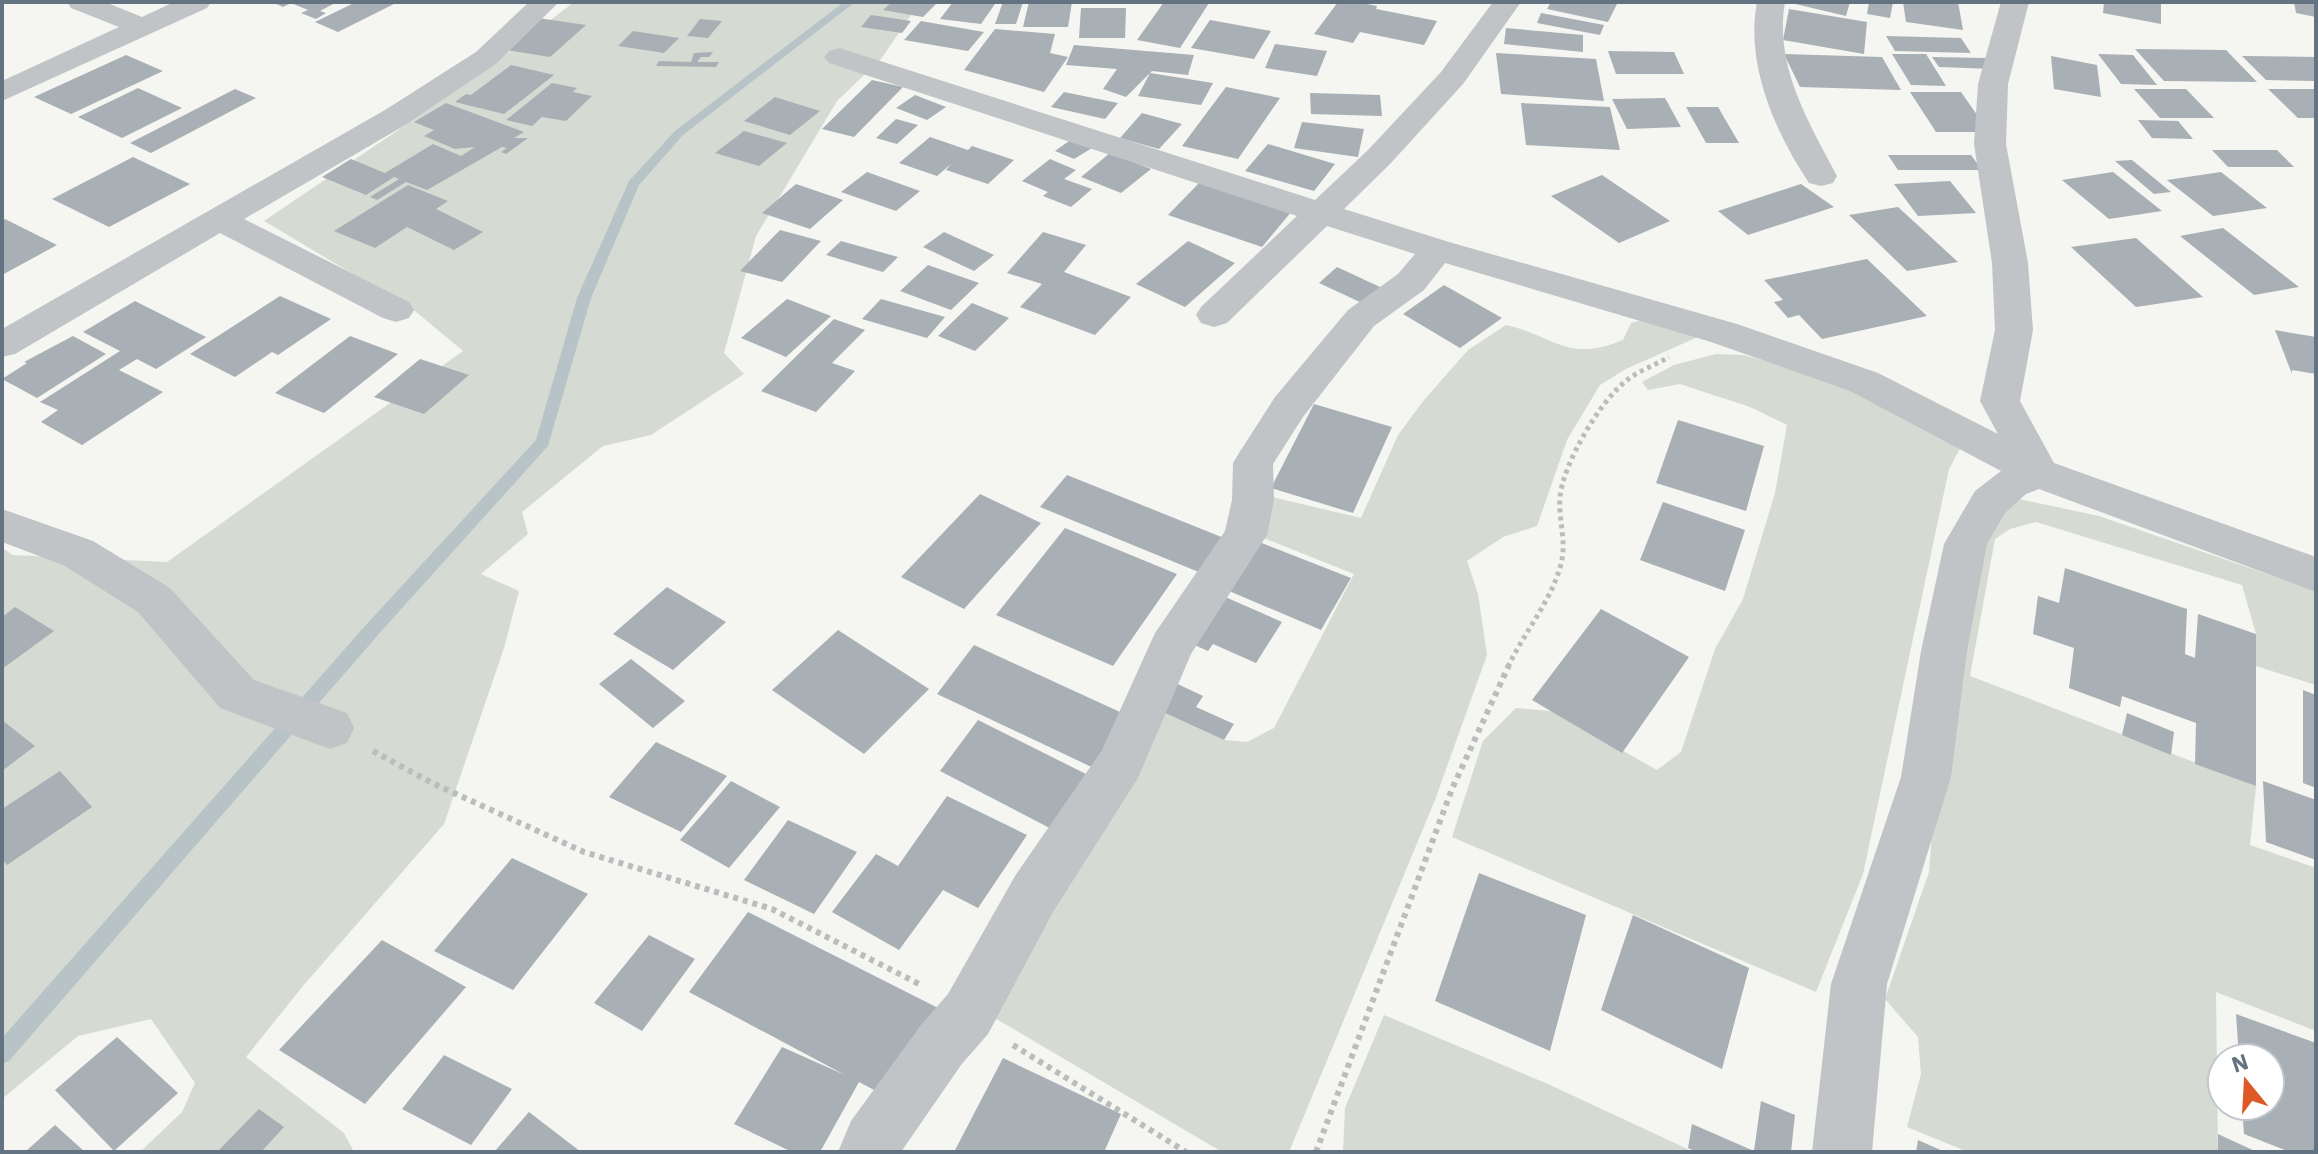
<svg xmlns="http://www.w3.org/2000/svg" width="2318" height="1154" font-family="'IBM Plex Sans',sans-serif">
  <style>
    .green { fill: #d5dbd2 }
    .lines { fill: none; stroke-linecap: round; stroke-linejoin: round }
    .stream { fill: #b7c3c7; fill-rule: evenodd }
    .building { fill: #a8afb5 }
    .path-far1 { stroke: #babcbe; stroke-width: 5; stroke-dasharray: 4 4; stroke-linecap: butt }
    .path { stroke: #babcbe; stroke-width: 6; stroke-dasharray: 5 5; stroke-linecap: butt }
    .minor { fill: #c0c4c7; fill-rule: evenodd }
  </style>
  <rect width="100%" height="100%" fill="#f5f5f1"/>
  <path class="green" d="M574,2H920L881,59L837,101L756,236L724,353L744,374L651,435L603,446L522,512L528,534L481,574L519,591L504,648L444,824L303,986L246,1057L344,1133L354,1152H140L182,1112L195,1083L151,1019L78,1036L2,1099V548L13,555L167,562L463,351L415,311L264,221L475,78Z
    M1676,311L1700,336L1626,369L1600,385L1567,440L1537,526L1503,537L1467,561L1478,594L1487,655L1435,800L1289,1152H1222L988,1014L1152,707L1224,740L1247,742L1274,728L1354,574L1261,537L1272,497L1361,518L1398,435L1424,400L1468,350L1506,325C1557,337 1568,363 1623,340L1631,323Z
    M1716,354L1744,355L1878,393L1965,439L1949,469L1863,874L1816,992L1452,837L1483,741L1516,708L1552,711L1657,770L1681,752L1715,649L1743,599L1775,493L1787,425L1750,407L1680,384L1648,390L1642,382L1674,365Z
    M2019,499L2099,516L2316,591V685L2256,666V634L2242,585L2036,522L2010,529L1995,539L1970,676L2256,786L2250,845L2316,868V1031L2216,992L2218,1152H1968L1907,1127L1921,1074L1918,1037L1885,999L1929,872L1938,753L1988,522Z
    M1384,1015L1548,1084L1694,1152H1343L1345,1108Z"/>
  <g class="lines">
    <path class="stream" d="M844,2H855L683,135L639,185L591,298L548,446L377,636L9,1061L2,1064V1038L365,626L536,440L577,298L629,181L675,131Z"/>
  </g>
  <path class="building" d="M272,2H337L320,11L326,13L316,19L301,13L308,10L291,3L283,7Z
    M356,2H398L338,32L315,22Z
    M892,2H938L923,17L883,10Z
    M953,2H975L995,4L981,24L940,19Z
    M1003,2H1023L1016,24H995Z
    M1029,2H1072L1068,27H1023Z
    M1164,2L1209,3L1180,48L1137,40Z
    M1338,2H1357L1377,6L1376,9L1437,21L1424,45L1360,32L1353,43L1314,34Z
    M1551,2H1605L1617,4L1608,22L1547,9Z
    M1787,2H1850L1846,16Z
    M1869,2H1893L1890,18L1867,14Z
    M1903,2H1958L1963,30L1906,22Z
    M2104,2H2161V24L2103,13Z
    M2294,2H2316V17L2296,13Z
    M1081,8H1126L1125,38H1079Z
    M1789,9L1867,22L1864,54L1783,40Z
    M1541,13L1604,25L1600,35L1537,23Z
    M871,15L911,21L902,33L861,27Z
    M538,18L586,25L550,57L501,49Z
    M700,19L722,21L708,38L687,36Z
    M1210,20L1271,31L1254,59L1191,48Z
    M921,21L984,32L968,51L904,40Z
    M1506,28L1583,35V52L1504,44Z
    M995,29L1055,34L1050,53L1068,57L1044,92L964,70Z
    M633,31L679,38L664,53L618,46Z
    M1886,36L1961,38L1971,53L1895,51Z
    M1275,44L1327,51L1317,76L1265,68Z
    M1074,45L1194,55L1188,75L1152,71L1126,97L1103,89L1117,69L1066,65Z
    M2135,49L2226,50L2257,82L2164,81Z
    M1608,51L1674,52L1684,74H1616Z
    M713,52L709,57H701L697,62H719L716,67L656,66L659,61L691,62L694,53Z
    M1496,53L1596,59L1604,101L1501,94Z
    M1784,54L1882,57L1901,90L1800,87Z
    M1892,54H1926L1946,86L1911,85Z
    M2098,54L2133,55L2157,85L2121,84Z
    M126,55L163,71L71,114L34,97Z
    M2051,56L2097,65L2101,97L2054,89Z
    M2242,56L2316,57V81L2266,80Z
    M1932,57L1986,58L1994,69L1939,67Z
    M511,65L554,75L504,114L455,102L466,94L471,95Z
    M1150,73L1213,83L1201,105L1138,96Z
    M872,80L903,87L854,137L822,129Z
    M552,83L577,88L573,92L592,96L566,121L542,117L532,126L506,120Z
    M1226,87L1280,98L1238,159L1182,146Z
    M138,88L182,108L122,138L78,117Z
    M235,89L256,98L151,153L130,143Z
    M2134,89H2186L2214,118H2160Z
    M2268,89H2316V118H2298Z
    M1064,92L1118,103L1105,119L1051,107Z
    M1910,92H1961L1989,132H1936Z
    M1310,93L1380,95L1382,116L1311,114Z
    M915,95L946,107L927,120L896,108Z
    M775,97L820,111L790,135L744,121Z
    M1665,98L1681,127L1627,129L1612,99Z
    M446,103L524,132L514,138H528L506,154L501,152L507,148L502,147L427,190L406,182L377,200L370,197L399,179L394,177L366,195L322,177L351,159L385,173L433,144L461,156L475,147L455,149L424,136L434,130L414,122Z
    M1521,103L1610,107L1620,150L1526,145Z
    M1686,107H1718L1739,143H1706Z
    M1142,113L1182,124L1159,149L1120,138Z
    M896,119L918,125L897,144L876,138Z
    M2138,120L2178,121L2193,139L2152,138Z
    M1302,122L1364,129L1358,157L1294,148Z
    M744,131L787,143L759,166L715,153Z
    M930,137L968,150L972,146L1014,160L988,184L946,170L951,164L937,176L899,163Z
    M1072,139L1092,148L1074,159L1055,151Z
    M1268,144L1335,164L1314,191L1245,171Z
    M2212,150H2277L2294,167H2228Z
    M1110,153L1151,169L1121,193L1081,177Z
    M1888,155H1971L1982,170H1898Z
    M133,157L190,184L109,227L52,199Z
    M1050,159L1076,170L1064,179L1092,189L1071,207L1043,196L1048,192L1022,181Z
    M2132,160L2171,192L2154,194L2115,161Z
    M867,172L920,191L896,211L841,192Z
    M2113,172L2162,211L2109,219L2062,180Z
    M2221,172L2267,208L2213,216L2167,180Z
    M1602,175L1670,221L1619,243L1551,196Z
    M1950,181L1976,213L1918,216L1894,184Z
    M1200,182L1292,211L1262,247L1168,215Z
    M796,184L843,200L810,229L762,213Z
    M1801,184L1834,207L1748,235L1718,211Z
    M408,185L448,201L436,209L483,232L454,250L407,227L375,248L334,231Z
    M1898,207L1958,262L1907,271L1849,215Z
    M5,219L57,245L2,275V221Z
    M2223,228L2299,287L2254,295L2180,236Z
    M780,230L821,241L782,282L740,271Z
    M944,232L994,255L974,271L923,247Z
    M1043,232L1086,245L1064,272L1131,297L1095,335L1020,307L1042,284L1007,273Z
    M2136,238L2203,297L2136,307L2071,247Z
    M841,241L898,257L883,272L826,255Z
    M1188,241L1235,263L1185,307L1136,284Z
    M1867,259L1927,316L1822,339L1799,315L1788,318L1774,302L1783,300L1764,280Z
    M928,265L979,283L951,310L900,291Z
    M1337,267L1380,287L1362,303L1319,283Z
    M1444,285L1502,318L1460,348L1403,314Z
    M280,296L331,319L278,355L272,352L235,377L190,354Z
    M787,299L831,316L786,357L741,338Z
    M881,299L945,317L927,338L862,319Z
    M135,301L206,337L156,369L137,359L119,370L163,392L82,445L41,422L58,410L40,402L120,351L83,332Z
    M972,303L1009,318L975,351L938,336Z
    M834,319L865,330L832,363L855,371L816,412L761,391Z
    M2275,330L2316,337V374L2292,370V374Z
    M73,336L106,354L37,398L2,379L27,363L24,362Z
    M350,336L398,354L324,413L275,393Z
    M420,359L469,375L424,414L374,397Z
    M1314,404L1392,427L1353,513L1271,488Z
    M1678,420L1764,446L1746,511L1656,483Z
    M1067,475L1229,540L1206,575L1040,507Z
    M980,494L1041,523L964,609L901,577Z
    M1663,502L1745,530L1725,591L1640,560Z
    M1065,528L1177,574L1113,666L996,615Z
    M1254,540L1351,578L1321,630L1222,588Z
    M2065,568L2187,609L2185,654L2195,658L2198,614L2256,634V786L2195,764L2196,723L2122,696L2120,707L2069,688L2074,648L2033,634L2038,596L2059,603Z
    M667,587L726,622L673,670L613,634Z
    M1223,596L1282,622L1256,663L1213,644L1208,651L1190,643Z
    M15,607L54,631L2,669V617Z
    M1601,609L1689,657L1622,753L1532,700Z
    M838,630L929,689L864,754L772,690Z
    M974,645L1133,718L1098,770L937,694Z
    M631,659L685,701L653,728L599,684Z
    M1169,680L1203,696L1196,707L1234,724L1224,740L1152,707Z
    M2303,690L2316,695V788L2303,783Z
    M2127,713L2174,732L2171,755L2122,735Z
    M2,720L35,746L2,771Z
    M978,720L1102,782L1065,836L940,771Z
    M656,742L727,776L681,832L609,797Z
    M60,771L92,807L7,865L2,859V809Z
    M731,781L780,807L729,868L680,840Z
    M2263,781L2316,800V860L2266,842Z
    M947,796L1027,835L978,908L943,890L899,950L832,912L876,854L898,866Z
    M788,820L857,852L814,914L744,880Z
    M512,858L588,894L513,990L434,951Z
    M1479,873L1586,915L1550,1051L1435,1001Z
    M748,912L948,1013L895,1101L859,1082L820,1152H792L734,1124L782,1047L845,1075L689,992Z
    M1633,915L1749,968L1722,1069L1601,1010Z
    M649,935L695,959L642,1031L594,1003Z
    M382,940L466,987L365,1104L279,1050Z
    M2236,1014L2316,1043V1152H2290L2244,1134L2242,1106H2270V1058H2239Z
    M117,1037L178,1093L114,1151L55,1090Z
    M444,1055L512,1089L471,1145L402,1109Z
    M1003,1058L1121,1114L1104,1152H954Z
    M1761,1101L1795,1115L1791,1152H1697L1688,1148L1692,1124L1754,1151Z
    M259,1109L284,1127L261,1152H217Z
    M529,1112L581,1152H494Z
    M55,1125L85,1152H25Z
    M2218,1134L2257,1152H2218Z
    M1918,1140L1945,1152H1916Z"/>
  <g class="lines">
    <path class="path-far1" d="M1508,667C1524,632 1551,602 1561,564C1567,540 1558,520 1560,497C1563,464 1600,401 1626,381C1638,371 1655,365 1669,357"/>
    <path class="path" d="M373,751L432,783L584,852L772,909L921,985
      M1013,1045L1186,1152
      M1316,1152L1452,789L1509,665"/>
    <path class="minor" d="M67,2H105L142,17L174,2H211L207,8L2,101V81L119,27L71,8Z
      M529,2H559L496,64L407,124L244,219L409,302L414,310L409,318L396,322L383,318L220,233L15,354L2,357V329L385,110L476,52Z
      M1493,2H1521L1463,84L1390,164L1344,209L1449,242L1737,324L1878,373L1998,434L1980,401L1995,330L1992,263L1974,144L1978,84L2001,2H2029L2008,84L2006,144L2028,263L2033,330L2020,401L2054,463L2316,557V592L2039,489L2026,494L2005,513L1987,544L1967,651L1951,777L1887,984L1872,1152H1812L1831,984L1901,777L1921,651L1944,544L1975,491L2001,471L1850,391L1711,342L1445,263L1424,290L1374,326L1303,417L1273,464L1274,500L1267,535L1191,654L1138,778L1053,912L988,1034L961,1065L901,1152H838L851,1121L921,1025L948,994L1015,876L1102,750L1155,633L1225,531L1232,500L1233,463L1239,453L1275,397L1348,310L1398,274L1415,254L1327,226L1227,323L1214,327L1201,323L1196,315L1201,307L1297,216L829,63L824,57L829,51L839,48L849,51L1315,200L1368,150L1441,72Z
      M1757,2H1785C1774,66 1808,121 1837,176L1833,183L1821,186L1809,183C1775,132 1745,64 1757,2Z
      M2,509L93,541L170,588L254,680L347,713L354,728L347,743L330,749L220,708L138,612L63,565L2,542Z"/>
  </g>
  <rect width="2318" height="1154" fill="none" stroke="#647381" stroke-width="8"/>
  <g transform="translate(2246 1082) rotate(342)"><circle r="38" fill="#ffffff" stroke="#c1c7cd" stroke-width="2"/>
  <path d="M0-6L14 30L0 20L-14 30Z" fill="#de5928"/>
  <text y="-12" font-size="22" font-weight="bold" text-anchor="middle" fill="#647381">N</text>
  </g>
</svg>
